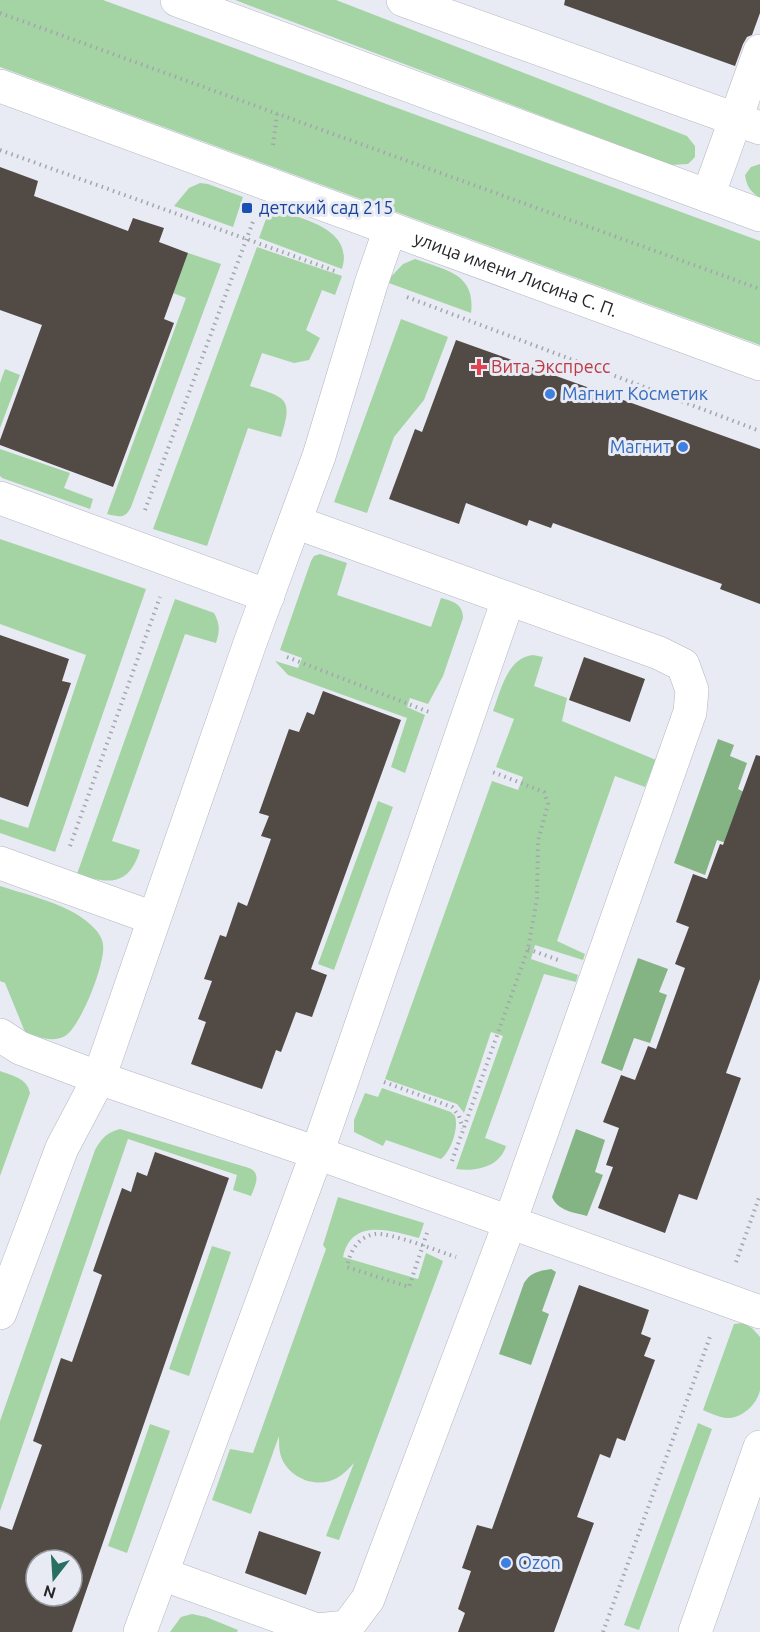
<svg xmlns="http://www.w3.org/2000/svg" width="760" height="1632" font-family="Ubuntu,sans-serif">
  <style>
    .green { fill: #a5d4a4 }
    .forest { fill: #84b483 }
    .building { fill: #524a45; fill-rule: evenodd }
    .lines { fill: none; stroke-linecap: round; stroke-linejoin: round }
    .minor-casing { stroke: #b4b6bf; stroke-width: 34 }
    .path { stroke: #a4a6ae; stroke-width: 4; stroke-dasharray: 1.5 4.5; stroke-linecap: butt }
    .minor { stroke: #fff; stroke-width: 33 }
    .transit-dot { fill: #1a4fb4; stroke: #e8eaf4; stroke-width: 2 }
    .health-dot { fill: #e0444e; stroke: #e8eaf4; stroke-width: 2 }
    .shop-dot { fill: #3f7fe0; stroke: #e8eaf4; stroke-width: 2 }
    .labels { text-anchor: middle; stroke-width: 6; stroke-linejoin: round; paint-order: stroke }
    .transit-label { font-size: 18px; fill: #164399; stroke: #e8eaf4; text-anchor: start }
    .street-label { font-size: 18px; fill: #25262a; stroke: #e8eaf4 }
    .health-label { font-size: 18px; fill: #be3a42; stroke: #e8eaf4; text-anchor: start }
    .shop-label { font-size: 18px; fill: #366cbe; stroke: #e8eaf4; text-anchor: start }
  </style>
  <rect width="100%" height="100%" fill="#e8eaf4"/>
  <path class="green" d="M0,0H103L760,241V345L0,67Z
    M235,0H336L687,136L695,146V157L688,164L671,165Z
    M760,164V198C750,191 747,187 745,175L751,167Z
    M200,183L208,184L243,197L233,227L174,206L189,188Z
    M270,208C298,218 355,227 342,269L259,238Z
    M257,247L342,276L335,295L322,290L306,330L320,338L309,360L294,363L262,353L250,386C287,398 293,398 281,437L248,428L207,546L153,529Z
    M188,253L221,264L131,507C125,519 120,517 107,514L186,298L173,293Z
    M415,259C445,270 476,273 471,313L386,282L403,264Z
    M401,319L448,337L424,400L394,437L367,513L334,502Z
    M5,369L20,375L0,428V383Z
    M0,449L70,473L64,488L93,499L90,509L2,478L0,476Z
    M0,539L146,589L55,852L0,833V819L28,828L86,655L0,624Z
    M320,554L347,563L337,595L431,627L441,598C453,601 463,604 463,618L443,676L428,704L410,698L407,707L425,715L405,773L391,767L407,718L288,675L275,661L298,668L302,658L280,650L311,561L314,556Z
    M175,599L214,613C220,624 220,631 216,643L185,634L112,841L140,850C129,887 108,884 77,874Z
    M533,655L543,657L534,686L567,698L562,721L656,760L645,787L615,776L557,941L585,954L583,960L535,945L531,959L578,975L576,982L544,974L485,1138L506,1146C500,1167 475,1172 456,1169L503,1036L491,1032L464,1113L457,1104L385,1079L492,781L518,790L523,777L496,767L514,719L493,711C501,690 507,658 533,655Z
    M378,801L393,807L334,970L318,964Z
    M0,886C30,896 74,905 95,929C99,933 103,940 103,945C106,962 80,1028 65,1036C52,1043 38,1037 25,1032L5,983L0,981Z
    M0,1071C13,1076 27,1078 30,1093L0,1176Z
    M382,1088L451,1112L455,1116C459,1128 451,1151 441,1159L386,1140L383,1146L354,1132V1120L365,1093L378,1097Z
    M120,1129L249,1168C262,1173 255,1186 251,1196L233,1190L237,1175L128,1139L0,1511V1421L95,1150C102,1138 106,1133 120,1129Z
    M338,1197L424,1223L419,1238C391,1231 352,1217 343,1257L418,1279L426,1253L443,1261L339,1540L326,1536L354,1463C349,1468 344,1474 337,1478C317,1489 291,1479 282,1459C279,1452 279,1444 279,1436L251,1514L212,1500L230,1449L253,1453L326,1249L323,1245Z
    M212,1246L231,1252L189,1376L169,1369Z
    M743,1323L752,1328L760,1337C760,1354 760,1374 760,1390C757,1405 741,1419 726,1418C718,1417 710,1413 703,1410L734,1324Z
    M698,1423L712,1429L639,1630L624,1625Z
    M150,1424L170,1431L127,1553L108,1546Z
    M192,1614L206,1617L238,1630L237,1632H170L181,1617Z"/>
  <path class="forest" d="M718,739L734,745L730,756L747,763L738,789L744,792L726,843L717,840L705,875L674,863Z
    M638,958L668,969L659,992L667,995L650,1043L634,1038L622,1071L601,1063Z
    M576,1129L605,1140L595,1172L603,1175L587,1216C573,1212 558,1211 552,1197Z
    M551,1269L556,1272L542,1311L549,1314L531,1365L499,1354L524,1283C531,1272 539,1271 551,1269Z"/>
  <path class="building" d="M565,0H760V13L752,35L747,37L743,44L735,66L564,5Z
    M0,167L38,181L34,196L128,231L133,218L164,228L159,242L188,253L164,319L174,323L113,487L0,445V440L42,325L0,310Z
    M456,340L760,449V604L720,589L722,584L553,523L551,528L529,520L527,526L466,503L459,524L389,499L415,429L422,432Z
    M0,635L69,659L62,681L71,683L28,807L0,797Z
    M584,657L645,679L630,722L569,700Z
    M323,691L401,720L311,969L327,975L312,1017L296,1012L281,1052L276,1050L262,1089L191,1064L206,1022L198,1019L212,981L204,979L220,935L226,937L238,902L247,906L271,839L261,836L269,816L259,813L289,729L299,732L307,712L314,715Z
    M756,755L760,756V979L726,1073L741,1078L697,1200L679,1194L665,1233L598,1208L613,1167L606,1165L619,1128L603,1122L621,1075L635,1080L648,1046L656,1049L685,968L675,964L689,927L676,922L693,874L707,879L720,844L723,845Z
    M155,1152L229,1178L72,1632H0V1526L12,1530L42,1445L33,1441L61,1358L72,1362L102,1275L93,1271L122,1188L131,1192L137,1172L147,1176ZM36,1560H72V1596H36Z
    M579,1285L649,1310L641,1334L651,1338L644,1356L655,1360L625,1441L617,1438L610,1458L600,1454L577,1517L594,1523L554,1632H458L465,1613L458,1609L471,1571L462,1568L477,1525L492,1529Z
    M259,1531L321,1552L306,1595L245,1573Z"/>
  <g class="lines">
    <defs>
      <g id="minor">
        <path d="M177,0L760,215"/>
        <path d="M403,0L760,128"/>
        <path id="s1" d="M0,86L760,364"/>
        <path d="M708,196L760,51"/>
        <path d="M0,498L268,596"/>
        <path d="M0,863L153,918"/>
        <path d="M0,1035L20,1048L99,1078L317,1153L760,1312"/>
        <path d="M0,1313L62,1148L99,1078L250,643L319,456L371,284L390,229"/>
        <path d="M162,1574L317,1630L347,1627L368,1599L510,1222L690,712L692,690L683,665L659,653L295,522"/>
        <path d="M140,1632L317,1153L508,600"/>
        <path d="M695,1632L760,1447"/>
      </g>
    </defs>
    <use href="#minor" class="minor-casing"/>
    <path class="path" d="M0,13L760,289
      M273,145L277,114
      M0,150L335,271
      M407,297L760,431
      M145,510L254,219
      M287,657L429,712
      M70,846L160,597
      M528,949L561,961
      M384,1082L452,1107L459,1116L463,1128
      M452,1161L528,949L537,898L538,841L548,804L544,792L490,771
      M427,1233L409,1287L347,1267C350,1251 358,1237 375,1234C389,1232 441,1252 456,1257
      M736,1262L760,1195
      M603,1632L711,1334"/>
    <use href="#minor" class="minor"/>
  </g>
  <rect class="transit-dot" x="241" y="202" width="12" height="12" rx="3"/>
  <path class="health-dot" d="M476 358h6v6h6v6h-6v6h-6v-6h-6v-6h6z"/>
  <g class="shop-dot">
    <circle cx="550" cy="394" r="6"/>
    <circle cx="683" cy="447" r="6"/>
    <circle cx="506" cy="1563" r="6"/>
  </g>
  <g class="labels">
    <g class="transit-label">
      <text x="259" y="214">детский сад 215</text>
    </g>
    <g class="street-label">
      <text dy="6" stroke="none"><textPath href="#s1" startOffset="549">улица имени Лисина С. П.</textPath></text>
    </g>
    <g class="health-label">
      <text x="491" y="373">Вита Экспресс</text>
    </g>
    <g class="shop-label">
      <text x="562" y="400">Магнит Косметик</text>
      <text x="671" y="453" text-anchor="end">Магнит</text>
      <text x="518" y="1569">Ozon</text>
    </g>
  </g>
  <g transform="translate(54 1578) rotate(197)"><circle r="28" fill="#e8eaf4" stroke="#9a9ca3" stroke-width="1.5"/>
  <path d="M0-4.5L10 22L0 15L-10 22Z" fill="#296e62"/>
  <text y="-9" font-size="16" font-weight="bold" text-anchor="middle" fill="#25262a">N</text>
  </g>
</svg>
